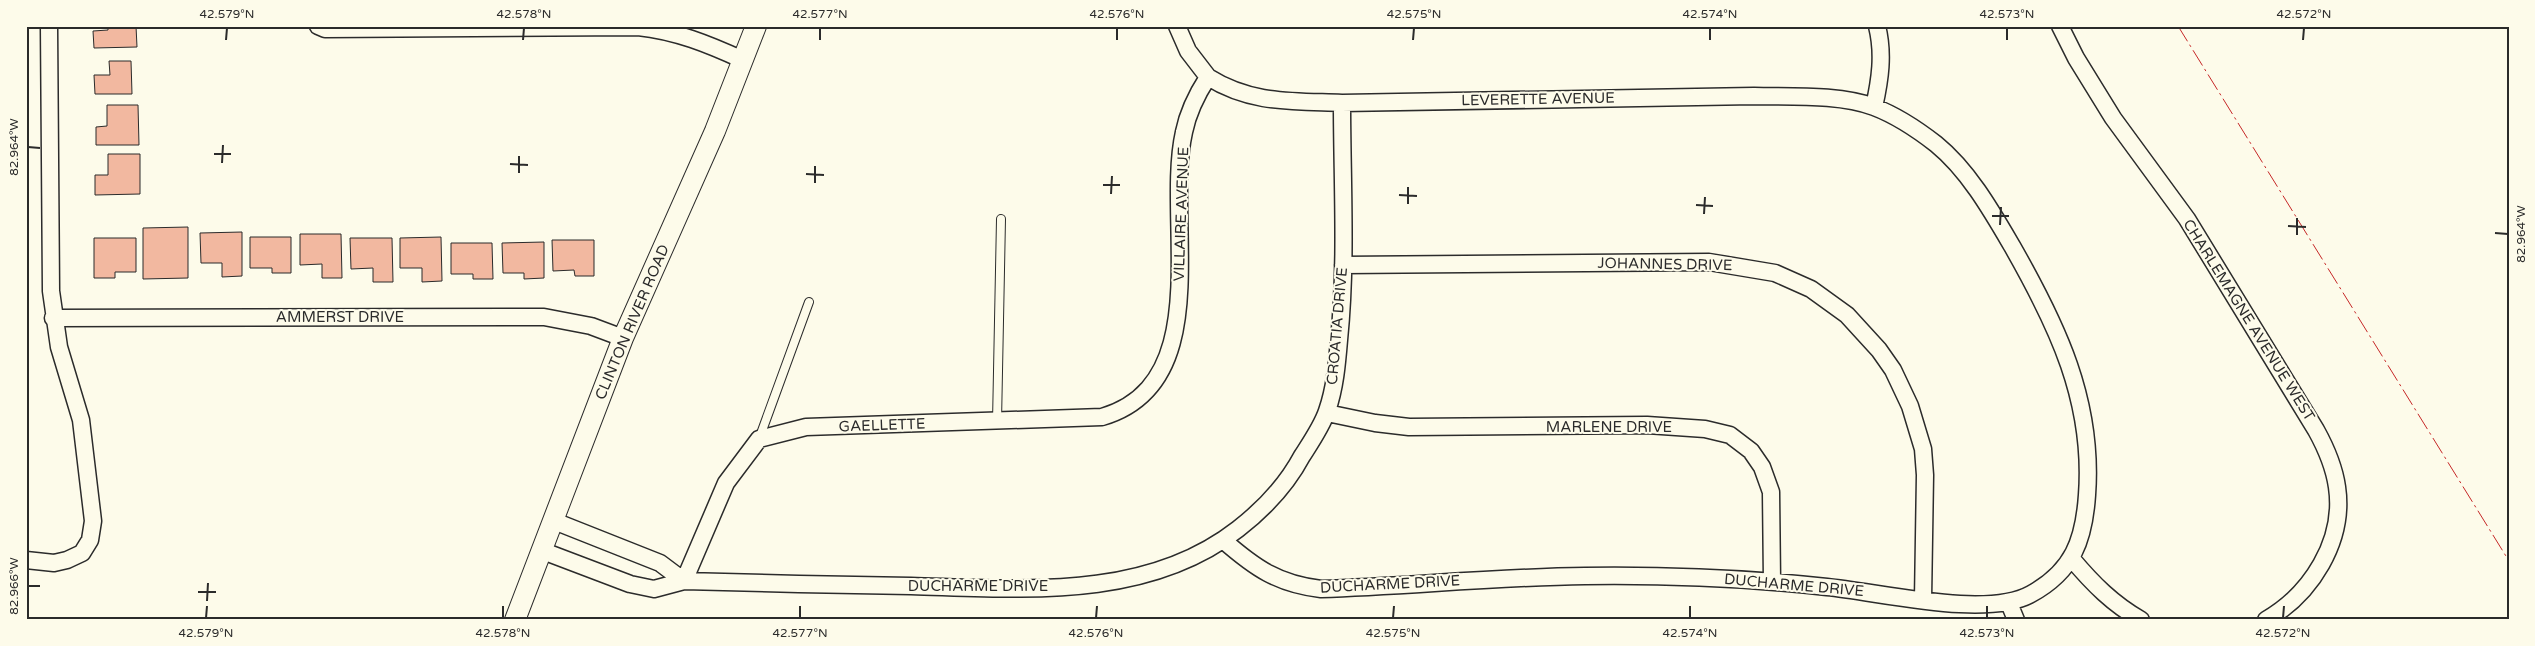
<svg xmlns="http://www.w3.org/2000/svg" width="2535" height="646" font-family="'Varela Round',sans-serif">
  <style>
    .building { fill: #f2b8a0; stroke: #2b2b2b }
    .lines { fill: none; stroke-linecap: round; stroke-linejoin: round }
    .service-casing { stroke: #2b2b2b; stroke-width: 10 }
    .minor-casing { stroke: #2b2b2b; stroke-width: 19 }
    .tertiary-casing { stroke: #2b2b2b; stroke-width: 22 }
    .service { stroke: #fdfbea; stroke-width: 8 }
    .minor { stroke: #fdfbea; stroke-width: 16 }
    .tertiary { stroke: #fdfbea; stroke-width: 20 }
    .power { stroke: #c62828; stroke-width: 1; stroke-dasharray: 18 4 2.5 4; stroke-linecap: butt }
    .ticks { fill: none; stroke: #2b2b2b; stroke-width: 2 }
    .labels { text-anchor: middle; stroke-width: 4; stroke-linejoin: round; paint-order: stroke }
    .street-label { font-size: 15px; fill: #2b2b2b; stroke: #fdfbea }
    .neatline { fill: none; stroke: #2b2b2b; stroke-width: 2 }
    .ticks-label { font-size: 12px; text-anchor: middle; fill: #2b2b2b }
  </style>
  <rect width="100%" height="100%" fill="#fdfbea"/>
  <path class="building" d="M108,26H136L137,47L94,48L93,31L108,30Z
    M109,61H131L132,94H95L94,75H110Z
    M107,105H138L139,145H96V127L107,126Z
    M108,154H140V194L95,195V175H108Z
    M188,227V278L143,279V228Z
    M242,232V276L222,277V263H201L200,233Z
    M300,234H341L342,278H322V264L300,265Z
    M250,237H291V273H272V268H250Z
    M441,237L442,281L422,282V268H400V238Z
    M94,238H136V272H115V278H94Z
    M350,238H392L393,282H373V268L351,269Z
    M552,240H594V276H575L574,270L553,271Z
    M544,242V278L524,279V273H503L502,243Z
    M451,243H492L493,279H473V274H451Z"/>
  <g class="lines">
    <defs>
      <path id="service" d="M997,422L1001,219
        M759,439L809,302"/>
      <path id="minor" d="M318,26L325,29L638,27C676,31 708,44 743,60
        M2060,26L2076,58L2113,118L2187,219L2316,430C2326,448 2334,466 2337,487C2345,541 2311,594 2266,620
        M1208,77C1251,104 1292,101 1342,103L1754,96C1790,97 1840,94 1874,107C1895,115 1918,130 1936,144C1968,170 1991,210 2012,246C2057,325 2094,401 2087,495C2084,540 2073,571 2031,594C1986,619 1880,592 1827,587C1747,578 1665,575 1585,576C1497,577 1409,586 1321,589C1278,584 1255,568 1223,540
        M1874,107C1880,80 1884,54 1877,26
        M1343,265L1709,262L1775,273L1811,289L1847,315L1879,350L1893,370L1910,406L1923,449L1925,475L1923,600
        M53,318L544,317L591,326L623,338
        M1327,413L1375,423L1409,427L1647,425L1705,429L1730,435L1751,451L1762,467L1771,492L1772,581
        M554,521L660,563L684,581
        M543,551L630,584L654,589L684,581C760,583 835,585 911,586C1022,589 1146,601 1238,529C1265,508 1286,486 1302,456C1311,442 1322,426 1327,411C1335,388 1337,364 1339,340C1347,261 1342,181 1342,103
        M2072,559C2093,584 2113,604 2141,620
        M26,560L54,563L67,560L82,553L90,540L93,521L81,420L59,347L51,291L49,26
        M684,581L726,483L759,439L806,427L1102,417C1218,383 1164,220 1184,132C1188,112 1197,94 1208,77L1188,51L1177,26
        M2009,603L2016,620"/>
      <path id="tertiary" d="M515,620L623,338L715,131L756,26"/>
    </defs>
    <use href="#service" class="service-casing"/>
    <use href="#minor" class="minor-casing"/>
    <use href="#tertiary" class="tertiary-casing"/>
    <use href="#service" class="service"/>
    <use href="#minor" class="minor"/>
    <use href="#tertiary" class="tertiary"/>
    <path class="power" d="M2178,26L2509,561"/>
  </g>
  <path class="ticks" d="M226,40L227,28M523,40L524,28M820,40V28M1117,40V28M1413,40L1414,28M1710,40V28M2007,40V28M2303,40L2304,28M28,147L40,148M214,154H231M222,163L223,145M510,164L528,165M519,173V156M806,174L824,175M815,183V166M1103,185H1120M1111,194L1112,176M1399,195L1417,196M1408,204V187M1696,205L1713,206M1704,214L1705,197M1992,216H2009M2000,225L2001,207M2288,226L2306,227M2495,233L2508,234M2297,235V218M28,586H40M198,592H216M207,601L208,583M206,618L207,606M503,618V606M800,618V606M1096,618L1097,606M1393,618L1394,606M1690,618V606M1987,618V606M2283,618L2284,606"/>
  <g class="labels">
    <g class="street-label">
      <text transform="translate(1538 99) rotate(-1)" y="5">LEVERETTE AVENUE</text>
      <text transform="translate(1181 214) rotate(-88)" y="5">VILLAIRE AVENUE</text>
      <text transform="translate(1665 264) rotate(1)" y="5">JOHANNES DRIVE</text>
      <text x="340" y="322">AMMERST DRIVE</text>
      <text transform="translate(2249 320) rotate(58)" y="5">CHARLEMAGNE AVENUE WEST</text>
      <text transform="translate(632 322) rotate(-67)" y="5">CLINTON RIVER ROAD</text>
      <text transform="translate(1337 326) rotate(-85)" y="5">CROATIA DRIVE</text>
      <text transform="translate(882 425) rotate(-2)" y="5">GAELLETTE</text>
      <text x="1609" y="432">MARLENE DRIVE</text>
      <text transform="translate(1390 584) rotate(-3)" y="5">DUCHARME DRIVE</text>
      <text transform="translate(1794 585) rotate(5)" y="5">DUCHARME DRIVE</text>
      <text x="978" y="591">DUCHARME DRIVE</text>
    </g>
  </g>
  <rect width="2535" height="646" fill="none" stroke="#fdfbea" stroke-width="55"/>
  <rect x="28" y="28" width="2480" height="590" class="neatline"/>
  <g class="ticks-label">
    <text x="227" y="18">42.579°N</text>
    <text x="524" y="18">42.578°N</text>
    <text x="820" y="18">42.577°N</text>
    <text x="1117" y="18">42.576°N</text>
    <text x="1414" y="18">42.575°N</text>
    <text x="1710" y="18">42.574°N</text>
    <text x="2007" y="18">42.573°N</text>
    <text x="2304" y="18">42.572°N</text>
    <text transform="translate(14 147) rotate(-90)" y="4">82.964°W</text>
    <text transform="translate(2521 234) rotate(-90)" y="4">82.964°W</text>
    <text transform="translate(14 586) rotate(-90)" y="4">82.966°W</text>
    <text x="206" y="637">42.579°N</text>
    <text x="503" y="637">42.578°N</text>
    <text x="800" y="637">42.577°N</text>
    <text x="1096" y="637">42.576°N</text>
    <text x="1393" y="637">42.575°N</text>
    <text x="1690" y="637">42.574°N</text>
    <text x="1987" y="637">42.573°N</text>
    <text x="2283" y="637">42.572°N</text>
  </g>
</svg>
